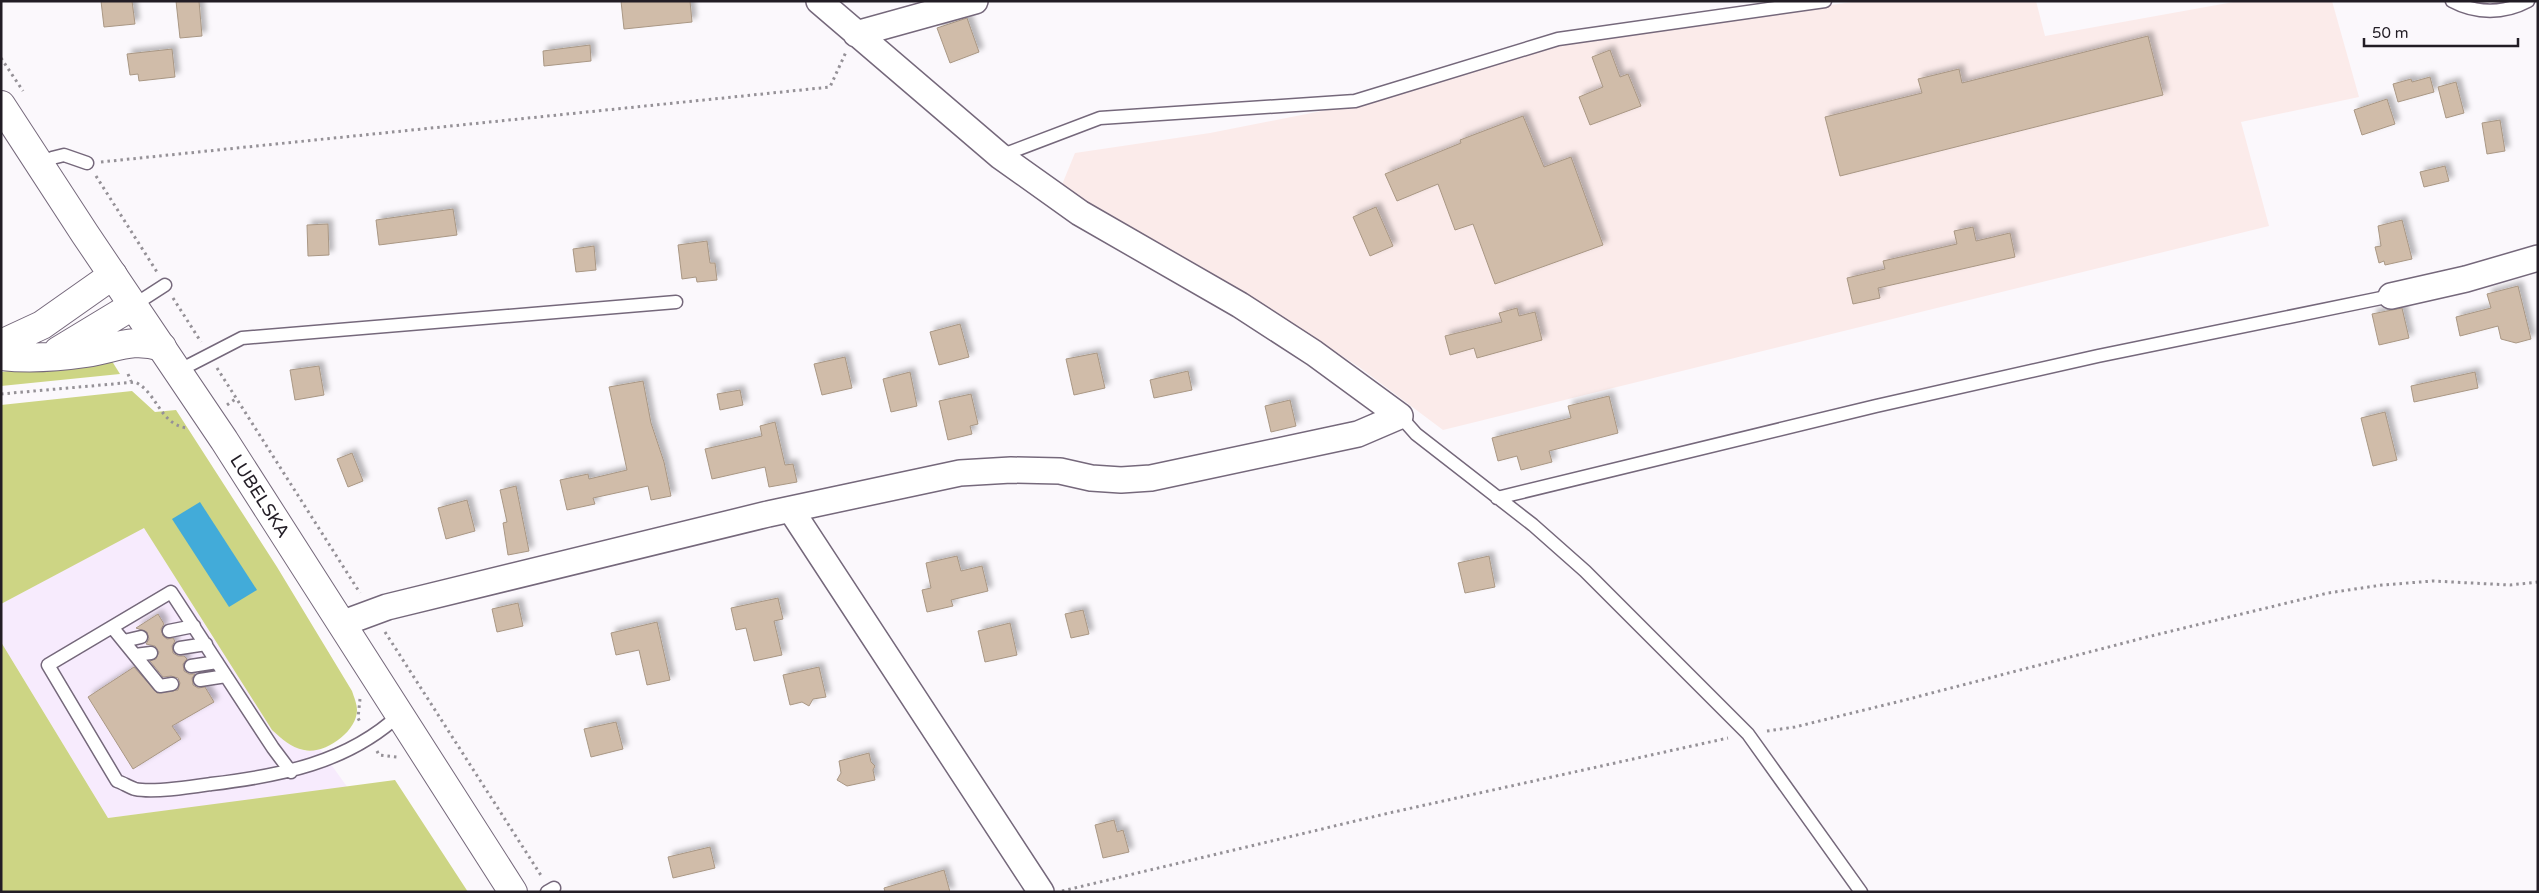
<svg xmlns="http://www.w3.org/2000/svg" width="2539" height="893" font-family="'Varela Round',sans-serif">
  <style>
    .built { fill: #f7ebfd }
    .industrial { fill: #fbebea }
    .green { fill: #cdd584 }
    .water { fill: #42abd9 }
    .building { fill: #d0bca9; stroke: #a99784; filter: url(#shadow) }
    .lines { fill: none; stroke-linecap: round; stroke-linejoin: round }
    .service-casing { stroke: #75687b; stroke-width: 15 }
    .minor-casing { stroke: #75687b; stroke-width: 28 }
    .tertiary-casing { stroke: #75687b; stroke-width: 30 }
    .secondary-casing { stroke: #75687b; stroke-width: 30 }
    .path { stroke: #959197; stroke-width: 3; stroke-dasharray: 2.5 4; stroke-linecap: butt }
    .service { stroke: #fff; stroke-width: 12 }
    .minor { stroke: #fff; stroke-width: 25 }
    .tertiary { stroke: #fff; stroke-width: 28 }
    .secondary { stroke: #fff; stroke-width: 28 }
    .labels { text-anchor: middle; stroke-width: 4.5; stroke-linejoin: round; paint-order: stroke }
    .street-label { font-size: 18px; fill: #221d25; stroke: #fbf8fc }
  </style>
  <defs>
    <filter id="shadow"><feDropShadow dx="4.5" dy="-4.5" stdDeviation="2.5" flood-color="#0004"/></filter>
  </defs>
  <rect width="100%" height="100%" fill="#fbf8fc"/>
  <path class="built" d="M144,527L212,636L305,751L320,749L348,788L108,818L1,642V604Z"/>
  <path class="industrial" d="M1859,1H2036L2045,36L2239,1H2332L2359,97L2241,122L2269,226L1443,430L1359,367L1256,300L1061,187L1075,153L1210,133L1367,102L1563,43Z"/>
  <path class="green" d="M110,358L120,374L1,386V372L97,362Z
    M132,391L155,412L176,410L277,567L352,691C354,697 357,704 357,710C357,732 324,755 304,750C290,747 282,739 272,730L144,528L1,604V405Z
    M1,642L108,818L395,780L468,892H1Z"/>
  <path class="water" d="M200,502L257,590L229,607L172,519Z"/>
  <path class="building" d="M101,1H132L135,24L104,27Z
    M176,1H199L202,36L180,38Z
    M621,1H690L692,22L624,29Z
    M967,18L979,52L950,63L937,28Z
    M2148,36L2163,95L1840,176L1825,117L1922,93L1918,79L1959,69L1962,83Z
    M590,45L591,61L544,66L543,51Z
    M172,49L175,77L139,81L138,74L130,75L127,54Z
    M1610,50L1620,77L1628,74L1641,106L1590,125L1579,97L1603,87L1592,57Z
    M2430,77L2434,92L2398,102L2393,84L2411,79L2412,82Z
    M2456,82L2464,113L2446,118L2438,87Z
    M2387,99L2395,124L2362,135L2354,110Z
    M1523,116L1544,167L1571,157L1603,245L1495,284L1473,224L1455,230L1438,184L1397,201L1385,174L1461,143L1460,140Z
    M2500,120L2505,151L2487,154L2482,123Z
    M2445,166L2449,181L2424,187L2420,172Z
    M1376,207L1393,246L1370,256L1353,217Z
    M453,209L457,235L379,245L376,220Z
    M2402,220L2412,259L2385,265L2384,261L2379,263L2375,247L2381,246L2378,226Z
    M328,224L329,255L308,256L307,225Z
    M1973,227L1976,241L2010,233L2015,257L1878,288L1880,298L1853,304L1847,278L1885,269L1883,261L1957,244L1954,231Z
    M707,241L710,263H715L717,280L697,282L696,277L682,279L678,245Z
    M594,246L596,270L576,272L573,249Z
    M2518,286L2531,339L2516,343L2501,339L2498,326L2460,336L2456,317L2491,308L2487,294Z
    M1517,308L1519,316L1535,312L1542,340L1477,358L1474,348L1450,355L1445,336L1502,322L1499,313Z
    M2402,308L2409,338L2379,345L2372,314Z
    M960,324L969,357L939,365L930,332Z
    M1097,353L1105,388L1074,395L1066,359Z
    M845,357L852,388L822,395L814,364Z
    M319,366L324,395L295,400L290,370Z
    M1188,371L1192,390L1154,398L1150,380Z
    M910,372L917,406L891,412L883,379Z
    M2475,372L2478,388L2414,402L2411,386Z
    M643,381L651,423L664,462L671,496L651,500L648,486L593,498L595,504L567,510L560,480L588,474L589,479L627,470L609,387Z
    M740,390L743,405L720,410L717,394Z
    M971,394L978,424L970,426L972,434L948,440L939,401Z
    M1609,396L1618,433L1549,451L1552,462L1521,470L1517,456L1498,461L1492,438L1571,418L1568,406Z
    M1290,400L1296,426L1271,432L1265,406Z
    M2385,412L2397,460L2373,466L2361,418Z
    M775,422L785,465L793,464L797,482L769,487L765,467L712,479L705,449L762,436L760,426Z
    M352,453L363,481L348,487L337,459Z
    M516,486L529,551L508,555L503,523L507,522L500,490Z
    M467,500L475,531L446,539L438,508Z
    M957,556L961,571L982,566L988,591L951,600L953,606L927,612L922,590L931,588L926,563Z
    M1489,556L1495,587L1465,593L1458,563Z
    M778,598L783,619L774,621L782,655L754,661L746,628L736,630L731,608Z
    M518,603L523,626L497,632L492,609Z
    M1083,610L1089,634L1071,638L1065,614Z
    M158,614L164,624L161,629L163,636L167,639L173,638L175,641L172,646L173,653L178,656H184L187,659L183,664L184,671L189,674H195L192,678L193,685L198,688L205,687L214,702L172,726L181,739L133,769L88,697L134,667L157,693L178,690L180,683L178,678L171,676L163,677L150,661L156,659L159,652L155,646L146,644L149,639L147,632L136,628Z
    M657,622L670,680L647,685L639,650L616,655L611,633Z
    M1010,623L1017,655L985,662L978,631Z
    M819,667L826,697L813,699L809,706L802,702L790,705L783,675Z
    M616,722L623,749L591,757L584,729Z
    M869,753L871,762L875,766L873,770L875,780L847,786L837,780L841,773L839,761Z
    M1114,820L1117,832L1123,830L1129,852L1103,858L1095,825Z
    M710,847L715,868L673,878L668,857Z
    M944,870L950,892H885L884,888Z"/>
  <g class="lines">
    <defs>
      <path id="service" d="M2452,1C2476,14 2504,14 2528,1
        M1000,156L1100,118L1355,101L1558,39L1825,1
        M52,158L64,155L87,163
        M134,305L165,285
        M178,371L242,338L676,302
        M1400,416L1416,434L1533,525L1585,571L1748,734L1861,892
        M1497,498L1876,406L2098,356L2391,296
        M112,627L160,686L172,684
        M169,631L194,626
        M124,641L141,637
        M180,648L206,644
        M135,655L151,653
        M191,666L217,662
        M200,680L226,676
        M291,772L273,748L171,592L48,665L117,781C123,783 129,787 135,789C153,793 191,787 211,784C279,776 348,763 400,714
        M547,892L554,888"/>
      <path id="minor" d="M819,1L1000,156L1080,213L1240,305L1314,353L1400,416
        M856,34L975,1
        M2391,296L2466,279L2538,258
        M791,510L1041,892
        M341,624L387,607L768,514L960,473L1011,470L1060,471L1091,478L1121,480L1151,478L1358,434L1400,416"/>
      <path id="tertiary" d="M1,344L42,325L113,275
        M58,351L134,305
        M1,356C28,359 59,357 86,353C115,349 131,337 162,347"/>
      <g id="secondary">
        <path id="s1" d="M1,105L85,234L224,440L513,892"/>
      </g>
    </defs>
    <use href="#service" class="service-casing"/>
    <use href="#minor" class="minor-casing"/>
    <use href="#tertiary" class="tertiary-casing"/>
    <use href="#secondary" class="secondary-casing"/>
    <path class="path" d="M1,58L23,91
      M101,162L830,87L846,52
      M96,176L157,272
      M173,298L201,342
      M217,368L360,593
      M128,374L131,381
      M1,394L135,382C158,393 159,424 187,428
      M227,405L237,398
      M385,632L542,877
      M360,699L358,718L361,724
      M1767,731L1795,727L1901,701L2147,637L2328,593L2382,585L2433,581L2510,585L2538,582
      M377,751L379,755L397,757
      M1062,891L1389,813L1728,738"/>
    <use href="#service" class="service"/>
    <use href="#minor" class="minor"/>
    <use href="#tertiary" class="tertiary"/>
    <use href="#secondary" class="secondary"/>
  </g>
  <g class="labels">
    <g class="street-label">
      <text dy="6" stroke="none"><textPath href="#s1" startOffset="469">LUBELSKA</textPath></text>
    </g>
  </g>
  <rect width="2539" height="893" fill="none" stroke="#221d25" stroke-width="5"/>
  <path d="M2364 38v8h154v-8" fill="none" stroke="#221d25" stroke-width="2.5"/>
  <text x="2372" y="38" font-size="15" fill="#221d25" stroke="#fbf8fc" stroke-width="4" paint-order="stroke">50 m</text>
</svg>
